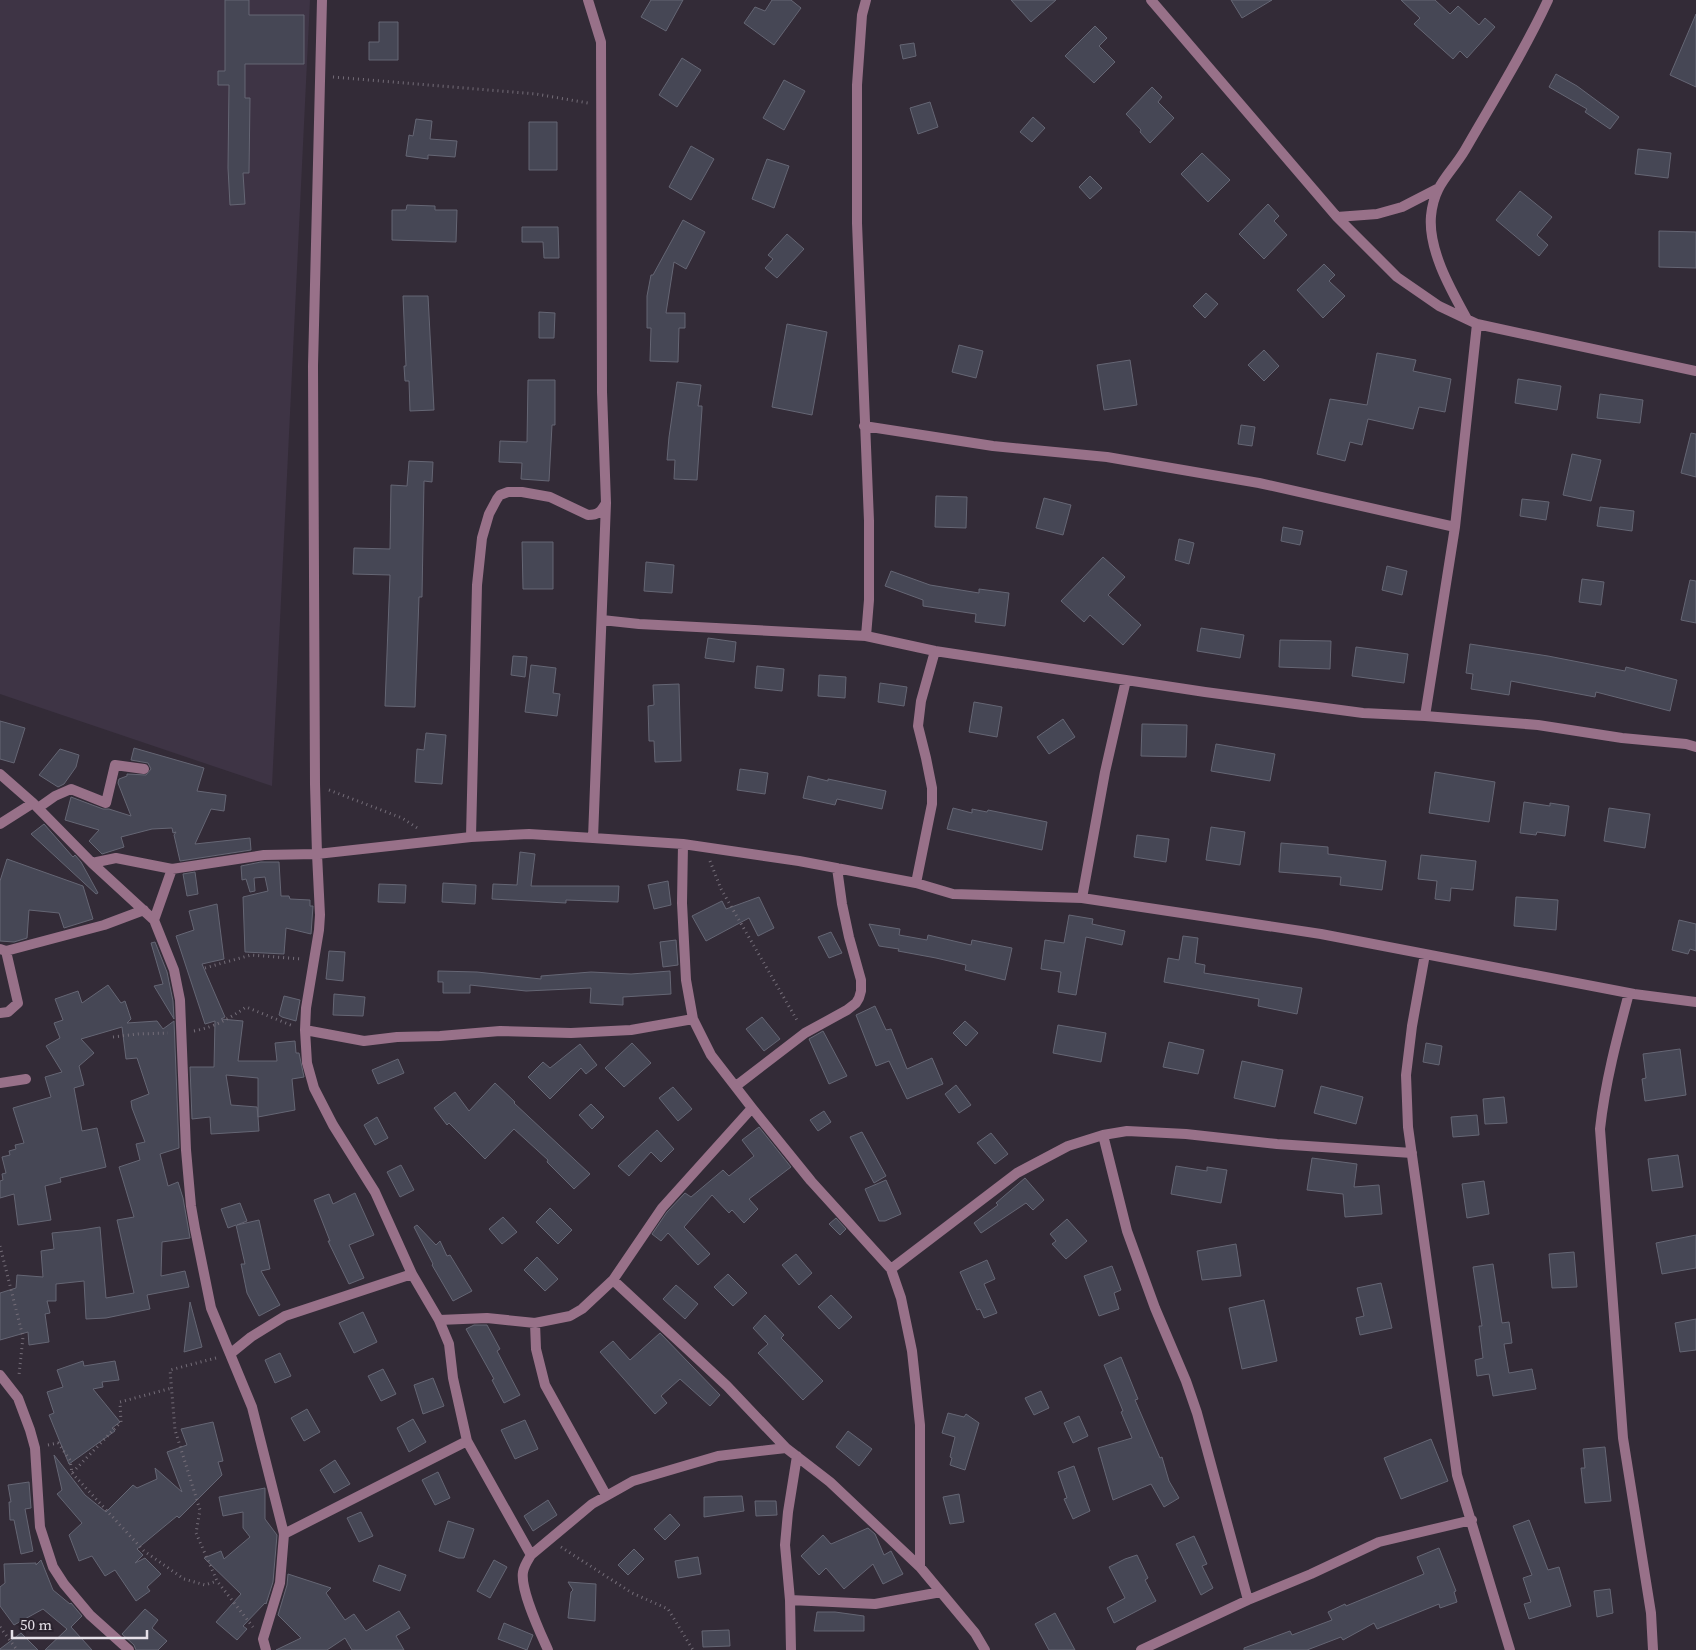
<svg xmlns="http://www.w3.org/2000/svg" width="1696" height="1650" font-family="'Source Serif 4',serif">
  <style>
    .built { fill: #3e3445 }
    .building { fill: #464755; stroke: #656674; fill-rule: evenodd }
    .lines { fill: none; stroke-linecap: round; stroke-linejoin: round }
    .path { stroke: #746d78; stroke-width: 3; stroke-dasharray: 1 4; stroke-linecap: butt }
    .street { stroke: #987189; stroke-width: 10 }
  </style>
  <rect width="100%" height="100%" fill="#332b37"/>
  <path class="built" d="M0,0H310L272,786L0,694Z"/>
  <path class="building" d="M225,0H249V15H304V64H245V98H250L249,173H243L245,204L230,205L228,168L229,85H218V71H225Z
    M651,0H683L666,31L641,17Z
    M772,0H791L801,8L774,45L744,23L755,7L765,11Z
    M1011,0H1056L1031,22Z
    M1231,0H1272L1242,18Z
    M1401,0H1435L1450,14L1458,6L1479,25L1485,18L1495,27L1467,58L1460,51L1453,59L1414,24L1420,18Z
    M1696,14V87L1670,75Z
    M379,22H398V60H369V42H379Z
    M1095,26L1107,38L1099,46L1115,62L1094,83L1065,56Z
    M914,43L916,56L903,59L900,45Z
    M682,58L701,70L677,107L659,95Z
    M1556,74L1577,86L1619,117L1610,129L1585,112L1587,109L1549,87Z
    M784,80L805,91L784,130L763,118Z
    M1152,87L1162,97L1158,102L1174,118L1150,143L1140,132L1141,130L1126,114Z
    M930,102L938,127L918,134L910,108Z
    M1033,117L1045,128L1032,142L1020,132Z
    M416,119L432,121L430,139L457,141L455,157L428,155V159L406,156L409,135L413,136Z
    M529,122H557V170H529Z
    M691,146L714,159L691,200L669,187Z
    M1638,149L1671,153L1668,178L1635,174Z
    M1202,153L1230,180L1208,202L1181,174Z
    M767,159L789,166L774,208L752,199Z
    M1090,176L1102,188L1090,199L1079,187Z
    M1520,191L1552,217L1537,235L1548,245L1539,256L1496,220Z
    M1268,204L1279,216L1274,221L1287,235L1264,259L1239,234Z
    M407,205L435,206V210H457L456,242L392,240V210H406Z
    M683,220L705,232L686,269L674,262L666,313H685V328H679L678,362L650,361L651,328H647V296L651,275H653Z
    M522,227H558L559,258H544L543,242H522Z
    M1659,231L1696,232V268L1659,267Z
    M787,234L804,249L777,278L765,268L773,259L768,255Z
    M1324,264L1335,275L1329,281L1345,296L1323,318L1297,290Z
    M1206,293L1218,304L1205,318L1193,306Z
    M403,296H428L434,410L410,411L409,381H405L404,366H406Z
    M539,312L555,313L554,338H539Z
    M787,324L827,332L812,415L772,407Z
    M959,345L983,351L976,378L952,372Z
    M1264,350L1279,366L1264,381L1248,365Z
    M1377,353L1416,360L1413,371L1451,379L1445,412L1419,407L1413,429L1368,419L1362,445L1350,442L1345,461L1317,454L1330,399L1367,405Z
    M1130,360L1137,405L1104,410L1097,365Z
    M1518,379L1561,386L1557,410L1515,403Z
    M528,380H555V425H552L549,481L521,479L522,463L499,462L500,441L527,442Z
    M677,382L701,385L698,406H702V409L697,480L674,479L675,460H667L669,437Z
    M1600,394L1643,400L1640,423L1597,418Z
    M1241,425L1255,427L1252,446L1238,444Z
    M1691,433L1696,434V477L1681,473Z
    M1572,454L1601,460L1591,501L1563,495Z
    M409,461L433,462L432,482L424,481L422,597H419L415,707L385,706L390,575L353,574L354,548L390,549L391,485L407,486Z
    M936,496L967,497L966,528L935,527Z
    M1044,498L1071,505L1063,535L1036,528Z
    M1522,499L1549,502L1546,520L1520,516Z
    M1600,507L1634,511L1632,531L1597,526Z
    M1283,527L1303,531L1300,545L1281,541Z
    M1179,539L1194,543L1189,564L1175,560Z
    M522,542H553V589H523Z
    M1103,557L1125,577L1108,595L1141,625L1123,645L1090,615L1084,622L1061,601Z
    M646,562L674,565L672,593L644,591Z
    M1387,566L1407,571L1402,595L1382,590Z
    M891,571L930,585L979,593V589L1009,593L1005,626L975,622L976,614L923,606V600L885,586Z
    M1582,579L1604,582L1601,605L1579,602Z
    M1690,580L1696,581V623L1681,620Z
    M1201,628L1244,635L1240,658L1197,651Z
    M708,638L736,642L734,662L705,658Z
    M1280,640L1331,641L1330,669L1279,667Z
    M1470,644L1548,656L1625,671L1626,667L1677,680L1670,711L1596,692L1595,697L1511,681L1509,695L1471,689L1473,674L1466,673Z
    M1356,647L1408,654L1404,683L1352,676Z
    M513,656L527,657L525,677L511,675Z
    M531,665L556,668L553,693L560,694L557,716L525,712Z
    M757,666L784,669L782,691L755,688Z
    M819,675L846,677L845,698L818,696Z
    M880,683L907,687L904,706L878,702Z
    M679,684L681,761L655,762L654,741H649L648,706L654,705L653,685Z
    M974,702L1002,707L997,737L969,732Z
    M1063,719L1075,737L1049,754L1037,737Z
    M0,721L25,728L14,763L0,759Z
    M1142,724L1187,725L1186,757L1141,756Z
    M426,733L446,735L442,784L415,782L417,749L424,750Z
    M1216,744L1275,754L1270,781L1211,771Z
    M134,748L204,768L197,791L226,795L224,811L211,809L195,844L250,838L251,850L180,861L174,835L176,832L173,833L172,828L152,829L121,837L124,847L102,854L89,841L99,830L65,820L71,797L103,809H109L131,816L118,783L119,779L127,776V774L146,775L151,769L148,763L131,760Z
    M60,749L79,755L76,767L64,784L58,787L39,775Z
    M740,769L768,773L765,794L737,790Z
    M1435,772L1495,782L1489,822L1429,813Z
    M808,776L828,781V779L886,791L882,809L837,799L835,805L803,798Z
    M1524,802L1550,806V803L1569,806L1565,836L1537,832L1536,835L1520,833Z
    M953,808L972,813V809L987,812L988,810L1047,822L1042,850L947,829Z
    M1609,808L1650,814L1645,848L1604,841Z
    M44,824L73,857L75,855L81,862L98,893L96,894L31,834Z
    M1211,827L1245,832L1240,865L1206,860Z
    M1137,835L1169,839L1166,862L1134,857Z
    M1281,843L1328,847V854L1386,861L1382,890L1340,885L1341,877L1279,872Z
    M520,852L535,854L531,886H619L618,902L566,900V903L492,899L493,884L517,885Z
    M1421,855L1476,861L1473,890L1451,888L1450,901L1435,899L1437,881L1418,879Z
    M7,859L83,886L93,919L64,928L59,913L29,910L27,938L14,942L0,941V881Z
    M261,862H279L281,896H289L290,899L310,900V906H313L311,934L286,928L284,954L245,952L243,897L268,891L265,877L254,878L255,891L250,892L246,879L242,880L241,866Z
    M195,872L198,894L187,896L183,874Z
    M668,881L671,905L654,909L648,885Z
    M443,883L476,885L475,904L442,902Z
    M379,884L406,885L405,903L378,902Z
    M759,897L774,928L758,936L749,918L706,941L692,916L722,901L726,909Z
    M1516,897L1558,900L1556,930L1514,926Z
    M217,904L224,959L202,964L225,1017L221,1019L243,1021L238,1061H277L275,1043L295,1041L296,1053H299L304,1077L292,1079L295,1110L258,1117L259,1131L211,1134L210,1117L192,1119L190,1067H214L215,1021L205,1024L176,936L194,930L189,911ZM226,1075L258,1078V1117L257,1107L231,1105Z
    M1069,915L1093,919L1092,924L1125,931L1122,945L1086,937L1076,995L1058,992L1061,972L1041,969L1045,940L1064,943Z
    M1679,920L1696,924V951L1690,949L1688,954L1672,950Z
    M869,924L900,929L899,935L927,940L928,935L971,945L972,940L1012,948L1005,980L965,970L966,965L936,958L898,951L899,949L879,946Z
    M831,932L842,953L829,958L818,937Z
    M1183,936L1198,938L1195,963L1205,965L1204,973L1302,988L1297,1014L1258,1006L1259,999L1164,982L1168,958L1179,960Z
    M676,940L678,965L663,967L660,942Z
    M155,942L167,972L173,1001L174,1019L154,986L163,984L151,943Z
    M329,951L345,952L343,981L326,979Z
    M438,971L477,972L541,979V976L591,972L631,974L670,971L671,994L623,997V1005L590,1003L591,988L526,991L470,985V993H443V982H438Z
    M108,985L121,1003L125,1001L131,1019L127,1023L157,1021L163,1029L174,1021L179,1148L160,1154L168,1186L178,1182L183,1198L190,1238L162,1242L161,1276L185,1271L189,1287L147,1295L150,1309L106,1318L86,1319L84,1281L56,1284V1301H47L50,1313L45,1314L49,1342L29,1345L28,1332L0,1340V1293L16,1288L17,1275L43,1277L41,1251L54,1249L52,1233L82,1230L100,1227L106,1298L134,1293L117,1220L134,1217L119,1167L140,1160L136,1144L145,1142L132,1108L131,1101L149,1094L137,1058L126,1059L122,1027L81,1039L94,1053L79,1066L84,1085L74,1088L82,1131L97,1128L106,1167L60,1178L61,1182L45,1186L51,1220L18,1225L14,1194L0,1198V1181L3,1180L2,1174L6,1173L2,1157L10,1155L9,1151L16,1149L15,1145L24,1143L13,1108L51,1097L45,1077L62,1072L46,1046L60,1038L54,1023L63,1020L55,999L78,991L82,1003Z
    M334,994L365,997L363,1016L333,1015Z
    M284,996L300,1000L296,1021L282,1017L279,1015Z
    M875,1006L886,1030L891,1029L907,1069L932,1058L943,1084L907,1099L889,1061L876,1066L856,1015Z
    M762,1017L780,1039L764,1051L746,1029Z
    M965,1021L978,1033L966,1046L953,1033Z
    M1058,1025L1106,1033L1101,1062L1053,1053Z
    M823,1031L847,1076L829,1084L809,1039Z
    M1169,1042L1204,1050L1198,1074L1163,1067Z
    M632,1043L651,1063L624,1087L605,1068Z
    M1426,1043L1442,1046L1439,1065L1423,1062Z
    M580,1044L597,1065L586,1074L581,1068L550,1099L528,1077L543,1062L550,1068Z
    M1680,1049L1686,1095L1645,1101L1642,1079L1646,1078L1643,1054Z
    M398,1059L404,1073L378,1084L372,1070Z
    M1242,1061L1283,1070L1275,1107L1234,1098Z
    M495,1083L515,1102L514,1103L590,1174L574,1189L547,1162L548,1160L514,1129L485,1159L449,1123L447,1125L434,1108L455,1092L469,1111Z
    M956,1085L971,1105L959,1113L945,1094Z
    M1321,1086L1363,1097L1356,1124L1314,1113Z
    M673,1087L692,1109L678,1121L659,1098Z
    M1504,1097L1507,1123L1485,1124L1483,1099Z
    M591,1104L604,1117L592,1129L579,1115Z
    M824,1111L831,1122L818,1131L810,1120Z
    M1477,1115L1479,1135L1453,1137L1451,1117Z
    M377,1117L388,1138L375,1145L364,1125Z
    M759,1127L791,1167L749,1199L758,1209L744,1223L732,1210L729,1213L712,1195L684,1227L710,1254L698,1265L668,1233L661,1241L652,1234L667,1212L685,1193L691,1197L723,1170L729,1176L754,1156L742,1140Z
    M657,1130L674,1149L661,1162L651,1152L629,1176L618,1166Z
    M862,1132L886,1176L874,1183L850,1137Z
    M991,1133L1008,1154L995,1164L977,1143Z
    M1678,1155L1683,1187L1652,1191L1648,1159Z
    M1312,1158L1357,1164L1354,1187L1379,1185L1382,1214L1345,1217L1343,1194L1307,1190Z
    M401,1165L414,1190L400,1197L387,1172Z
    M1176,1166L1207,1171V1167L1227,1170L1221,1203L1171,1194Z
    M1025,1178L1044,1200L1033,1210L1026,1203L981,1233L974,1223L998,1205L996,1203Z
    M886,1180L901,1214L885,1221H879L865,1189Z
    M1484,1181L1489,1214L1467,1218L1462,1184Z
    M355,1193L374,1235L349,1245L364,1278L349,1284L328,1241H330L314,1200L329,1194L333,1204Z
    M240,1203L247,1221L237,1225L259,1220L270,1269L261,1271L280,1305L259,1316L247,1293L241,1264H245L236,1225L228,1228L221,1209Z
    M550,1208L572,1230L558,1244L536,1222Z
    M503,1217L517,1232L502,1244L489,1229Z
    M836,1218L846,1229L840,1235L829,1224Z
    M1067,1219L1087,1241L1066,1259L1052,1244L1056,1241L1050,1234Z
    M417,1225L436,1245L440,1241L447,1256L450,1255L472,1291L453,1301L432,1265L433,1264L414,1227Z
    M1696,1235V1268L1662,1274L1656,1243Z
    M1236,1244L1241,1276L1202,1280L1197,1251Z
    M1574,1252L1577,1287L1552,1288L1549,1254Z
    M796,1254L812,1273L799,1285L782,1265Z
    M537,1257L558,1279L545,1291L524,1270Z
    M987,1260L995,1279L984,1284L997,1313L984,1318L980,1309L977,1310L960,1272Z
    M1493,1264L1502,1323L1509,1322L1512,1343L1504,1344L1509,1373L1532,1369L1536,1389L1493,1396L1489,1374L1477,1376L1475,1360L1483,1358L1479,1326H1482L1473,1267Z
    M1112,1266L1121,1290L1114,1293L1119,1309L1099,1316L1084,1276Z
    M728,1274L747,1293L733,1306L714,1287Z
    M1381,1283L1392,1328L1360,1335L1356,1318L1364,1316L1357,1288Z
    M676,1285L698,1304L685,1319L663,1299Z
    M831,1295L852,1317L839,1329L818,1307Z
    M1264,1300L1277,1361L1242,1369L1229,1308Z
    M190,1302L202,1347L184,1352Z
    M363,1312L377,1342L354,1353L339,1323Z
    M765,1315L784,1335L781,1338L823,1381L803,1400L758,1353L768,1344L753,1328Z
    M1696,1319V1350L1680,1352L1675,1323Z
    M474,1325H487L500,1349L497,1351L520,1395L504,1403L492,1380L494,1379L466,1329Z
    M660,1333L720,1395L710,1406L680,1379L661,1396L667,1403L655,1414L600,1352L613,1341L630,1360Z
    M280,1353L291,1376L275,1383L265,1360Z
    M1121,1357L1138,1399L1135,1400L1160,1458L1162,1457L1169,1481L1179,1498L1164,1507L1151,1484L1113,1500L1098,1448L1132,1438L1121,1412L1123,1411L1104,1365Z
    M83,1361L84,1366L115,1361L119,1380L102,1382L103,1387L93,1389L120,1422L112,1428L115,1431L69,1464L49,1415L54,1413L47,1392L63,1387L57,1370Z
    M383,1369L396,1394L381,1401L368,1376Z
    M433,1378L444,1406L423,1414L414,1385Z
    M1041,1391L1049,1408L1034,1415L1025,1398Z
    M307,1409L320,1432L304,1441L291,1418Z
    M948,1413L964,1417L966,1414L979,1423L965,1470L950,1465L952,1458L950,1457L955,1437L942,1433Z
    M1079,1416L1088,1436L1073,1443L1064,1423Z
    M413,1419L426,1442L409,1452L397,1428Z
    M525,1420L538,1449L515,1459L501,1430Z
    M213,1422L223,1461L218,1462L222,1475L179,1518L177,1516L137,1549L143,1555L135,1563L145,1558L161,1574L147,1587L150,1591L136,1601L115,1570L105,1576L92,1556L79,1561L69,1535L82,1523L57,1494L62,1490L54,1455L85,1495L106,1512L133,1485L137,1488L157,1479L155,1468L182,1492L167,1452L187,1445L181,1429Z
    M848,1431L872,1449L859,1466L836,1447Z
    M1431,1439L1448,1481L1401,1499L1384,1458Z
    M1605,1447L1611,1501L1585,1503L1581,1468H1585L1583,1449Z
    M335,1460L350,1484L334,1493L320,1470Z
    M1074,1466L1090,1511L1073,1519L1064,1499L1067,1498L1058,1472Z
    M438,1472L450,1498L435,1505L422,1480Z
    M29,1482L31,1508L25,1509L33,1551L21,1554L14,1520H10L9,1502H11L8,1485Z
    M265,1488V1519L277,1535L273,1582L266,1604L265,1603L243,1626L247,1629L237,1640L216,1622L241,1594L204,1558L221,1551L224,1559L250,1537L243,1528V1512L223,1516L219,1497Z
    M959,1494L964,1522L950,1524L943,1497Z
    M742,1496L744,1511L704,1517V1497Z
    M548,1500L557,1515L533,1531L524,1516Z
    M755,1501H776L777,1515L756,1516Z
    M361,1512L373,1536L359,1542L347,1518Z
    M670,1514L680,1525L665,1540L654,1529Z
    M1529,1520L1548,1570L1559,1567L1571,1606L1529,1619L1524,1604L1531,1602L1523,1578L1532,1575L1513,1526Z
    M448,1521L474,1529L464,1558H458L439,1551Z
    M868,1528L875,1534L884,1555L891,1551L903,1574L883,1584L873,1564L844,1589L826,1568L819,1575L801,1556L823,1535L831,1544Z
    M1194,1536L1207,1564L1202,1566L1213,1588L1201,1595L1176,1544Z
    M1439,1548L1456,1591L1454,1592L1457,1602L1440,1608L1439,1604L1377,1629L1374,1623L1343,1640L1341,1637L1307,1650H1244V1648L1290,1631L1292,1635L1332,1620L1328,1612L1345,1604L1346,1606L1424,1574L1417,1557Z
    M634,1549L644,1559L628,1575L618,1565Z
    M1137,1555L1148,1578L1145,1580L1156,1601L1114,1623L1107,1608L1125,1598L1109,1567L1125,1559Z
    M698,1557L701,1574L678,1578L675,1561Z
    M41,1560L53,1590L70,1604L71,1603L82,1616L71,1627L92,1650H45L67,1629L43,1609L14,1625L0,1606V1587L5,1583L4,1564L36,1563V1565Z
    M494,1560L507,1567L490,1598L477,1591Z
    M379,1565L406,1575L400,1591L373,1581Z
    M288,1574L331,1588L326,1593L345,1620L354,1614L366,1631L399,1611L410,1628L396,1636L404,1650H352L345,1638L327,1650H276L301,1638L278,1615L287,1585Z
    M568,1582L596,1584L595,1621L568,1618L571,1592L573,1590Z
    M1610,1589L1613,1613L1597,1617L1594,1591Z
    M145,1609L158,1620L152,1628L167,1641L158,1650H136L134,1645L122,1634Z
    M817,1612H835L864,1616V1631H814Z
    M1055,1613L1075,1650H1049L1035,1624Z
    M504,1623L533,1635L527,1650L498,1639Z
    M729,1630L730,1646L703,1647L702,1631Z
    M21,1633L38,1650H0V1649Z"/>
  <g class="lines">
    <path class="path" d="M333,77L536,94L588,103
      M329,790L402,818L419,829
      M710,861L721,889L798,1022
      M205,968L251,955L301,959
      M194,1031C214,1027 229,1019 246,1007L293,1026
      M113,1037L138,1034L168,1033
      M0,1246L23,1337L19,1375
      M216,1358L170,1370L175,1430L200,1510L196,1533L217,1581L253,1627
      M48,1445L58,1443L70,1460L72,1473L121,1422L120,1402L172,1388
      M72,1473L144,1551L184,1579L205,1585L217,1581
      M561,1547L632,1593L668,1609L693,1650
      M0,1627L17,1650"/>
    <path class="street" d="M322,0L313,366L315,784L317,854L471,837L529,834L593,838
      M588,0L601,42L602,392L606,503L593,838L683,844L799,861L916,883L953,894L1082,898L1321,934L1634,994L1696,1002
      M1151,0L1337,217L1397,277L1439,306L1477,324L1696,371
      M1337,217L1377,214L1402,207L1437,189
      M1467,319C1451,290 1428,250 1431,216C1434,184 1450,175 1465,150C1493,101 1524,52 1548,0
      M864,426L993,446L1107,457L1259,483L1455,527
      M602,620L639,624L866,636L935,651L1205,692L1363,713L1425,716L1538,725L1622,738L1686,744L1696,747
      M866,636L869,600V521L857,223V85L862,15L866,0
      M1425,716L1455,527L1477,324
      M0,774L33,803L92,863L154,920L174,970L180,1000L186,1150L191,1206L195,1229L211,1308L252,1407L284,1534L280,1583L263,1639L266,1650
      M38,808L55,796L71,789L106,803L115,765L144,769
      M0,824L33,803
      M471,837L477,585L482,538L489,514L497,499L500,495L508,492H522L550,497L588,515C598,515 601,512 606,503
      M683,844L682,903L686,980L693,1019L711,1055L752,1108L811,1181L891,1269L901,1298L912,1351L920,1425V1567
      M92,863L116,858L172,869
      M916,883L932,804V788L926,758L918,726L921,701L935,651
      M1082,898L1105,772L1126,680
      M154,920L172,869L264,855L317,854L320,915L319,930L306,1008L305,1030L307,1063L314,1088L333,1125L375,1192L412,1274L439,1320L449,1344L453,1378L467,1441L531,1555C528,1560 524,1566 523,1572C520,1590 540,1632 548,1650
      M0,949L6,951L104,925L144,910
      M1425,954L1412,1026L1406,1075L1408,1127L1457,1475L1510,1650
      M1629,993C1617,1038 1605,1083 1600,1129L1623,1438L1651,1613L1653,1650
      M0,1013L8,1012L18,1003L6,951
      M305,1030L364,1041L397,1037L440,1036L500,1031L571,1033L631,1030L693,1019
      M0,1083L26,1079
      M736,1086L805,1033L847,1010L856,1003L859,998L861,991V980L849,937L842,904L837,868
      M1103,1135L1127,1231L1155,1308L1186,1381L1197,1413L1248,1600
      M891,1269L1017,1173L1068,1146L1103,1135L1127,1131L1186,1134L1277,1144L1412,1153
      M613,1280L727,1386L786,1448L830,1482L920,1567L975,1633L985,1650
      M439,1320L487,1318L535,1323L570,1316L582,1309L613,1280L662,1208L752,1108
      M535,1323L536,1349L545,1385L606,1495
      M230,1354L251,1337L285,1316L412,1274
      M0,1375L18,1398L30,1430L35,1448L40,1527L53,1567L64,1584L90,1615L129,1650
      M284,1534L467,1441
      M531,1555L592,1504L633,1481L718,1456L786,1448
      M790,1600L785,1545L788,1512L797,1456
      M791,1650L790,1600L875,1604L941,1592
      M1141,1650L1248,1600L1311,1574L1379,1542L1472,1520"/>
  </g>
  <path d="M12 1630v8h135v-8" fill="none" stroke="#e5e0e8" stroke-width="2.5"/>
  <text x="20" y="1630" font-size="15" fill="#e5e0e8" stroke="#29222d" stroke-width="4" paint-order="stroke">50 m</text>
</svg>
